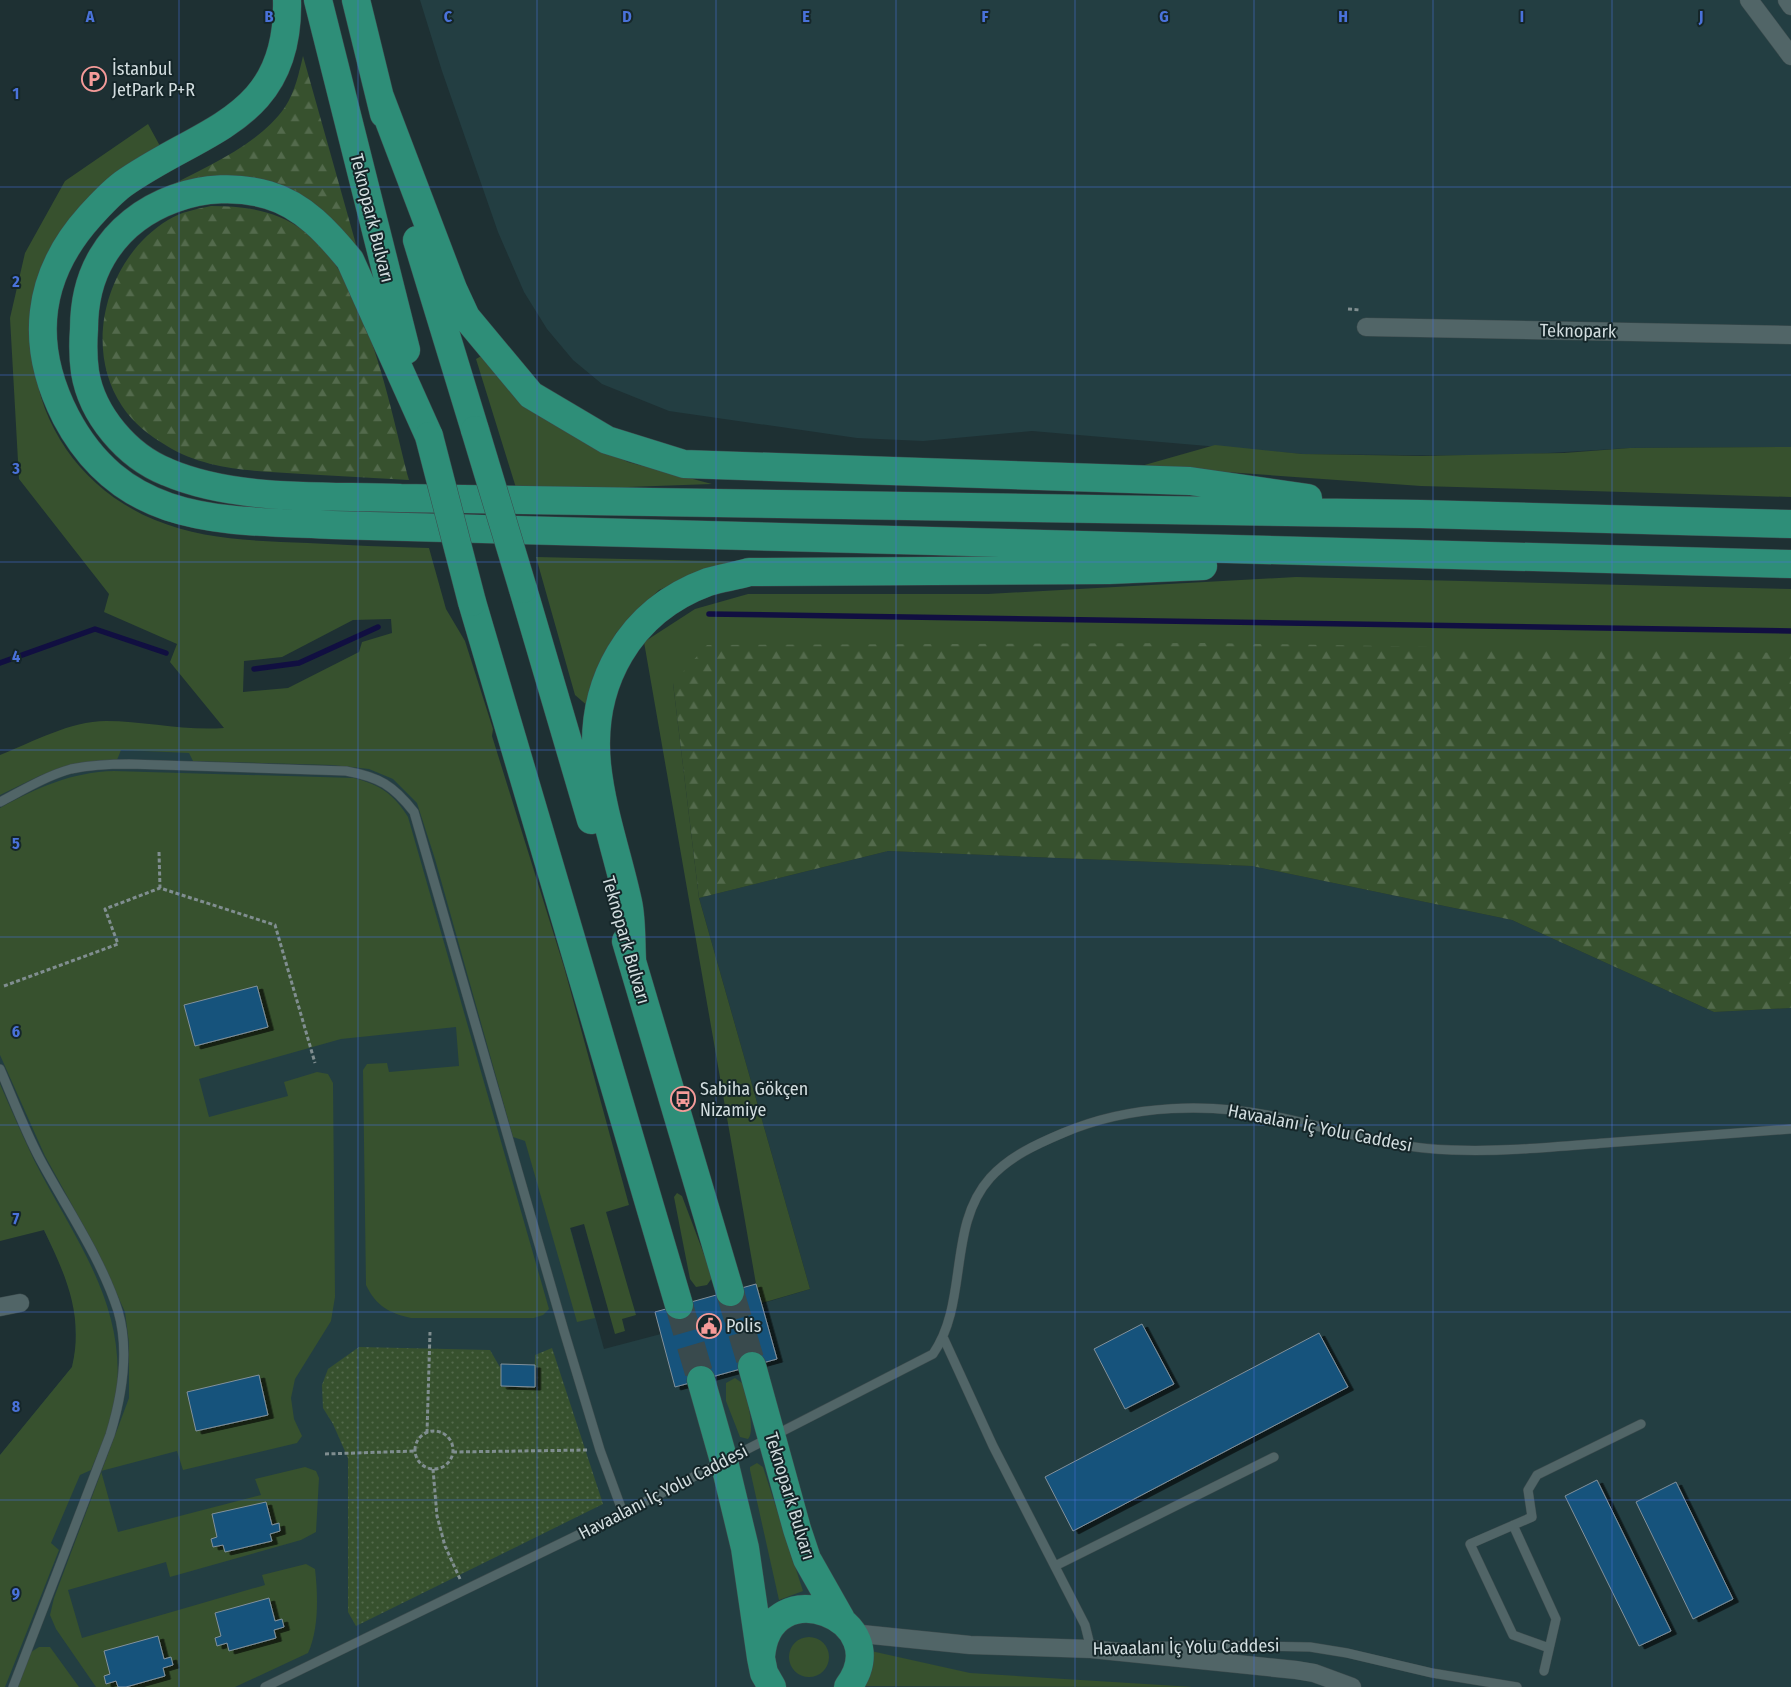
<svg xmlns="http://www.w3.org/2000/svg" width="1791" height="1687" font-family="'Fira Sans Condensed',sans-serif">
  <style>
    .built { fill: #233e42 }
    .grass { fill: #37512e; fill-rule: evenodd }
    .forest { fill: url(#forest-firs) }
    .park { fill: url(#park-dots) }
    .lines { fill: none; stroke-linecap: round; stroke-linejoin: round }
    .stream { stroke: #110f41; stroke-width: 5.5 }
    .building { fill: #14537c; stroke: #83919c; filter: url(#shadow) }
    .trunk-tunnel { stroke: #394a4d; stroke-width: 28; stroke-dasharray: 28 14; stroke-linecap: butt }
    .service-casing { stroke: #3c4b4d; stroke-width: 10 }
    .minor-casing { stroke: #3c4b4d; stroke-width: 19 }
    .trunk-casing { stroke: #3c4b4d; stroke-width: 29 }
    .path { stroke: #808e90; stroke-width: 3; stroke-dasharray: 4 2.5; stroke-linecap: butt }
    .service { stroke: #516567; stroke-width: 9 }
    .minor { stroke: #516567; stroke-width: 18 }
    .trunk { stroke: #2e8e78; stroke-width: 28 }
    .trunk-bridge-casing { stroke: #3c4b4d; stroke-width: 29; stroke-linecap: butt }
    .trunk-bridge { stroke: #2e8e78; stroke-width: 28 }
    .grid { fill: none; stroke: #4a72da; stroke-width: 1; stroke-opacity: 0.55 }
    .labels { text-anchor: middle; stroke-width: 4; stroke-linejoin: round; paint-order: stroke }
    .poi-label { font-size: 18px; fill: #d2dddf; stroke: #152629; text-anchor: start }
    .street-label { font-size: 18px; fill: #d2dddf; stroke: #152629 }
    .grid-label { font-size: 16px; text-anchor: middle; font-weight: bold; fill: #4a72da; stroke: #152629; stroke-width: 4; stroke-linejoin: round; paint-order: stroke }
  </style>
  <defs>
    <pattern id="forest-firs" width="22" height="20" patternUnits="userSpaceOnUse" patternTransform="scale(1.25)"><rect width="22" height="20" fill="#37512e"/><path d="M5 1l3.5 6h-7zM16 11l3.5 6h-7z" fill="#536a4c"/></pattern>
    <pattern id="park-dots" width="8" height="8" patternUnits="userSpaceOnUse" patternTransform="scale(1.25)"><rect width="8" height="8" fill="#37512e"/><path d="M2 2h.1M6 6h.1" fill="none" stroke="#536a4c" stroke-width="1.8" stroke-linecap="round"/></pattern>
    <filter id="shadow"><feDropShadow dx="5.5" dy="3" stdDeviation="0" flood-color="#0009"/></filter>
  </defs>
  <rect width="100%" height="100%" fill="#1e3033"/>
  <path class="built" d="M420,0H1791V447L1630,448L1500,456L1302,454L1032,431L923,441L857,438L669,411L602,384L573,360L547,329L524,292L498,232L442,71Z
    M106,737L402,749L564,1205L604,1349L661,1334L810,1289L699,898L888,851L1252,866L1512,920L1714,1012L1791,1008V1687H0V1455L72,1367L76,1348L75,1307L61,1265L38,1218L0,1173V776Z"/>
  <path class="grass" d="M148,124L160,146C133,163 104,180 82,204C61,227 53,253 45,282C41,298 33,316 31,333C30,343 33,354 34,363C42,434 89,493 155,520C203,540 256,541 308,543C348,545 388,547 429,548L446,609L465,641L493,729L492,736L564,967L629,1205L606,1212L636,1315L622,1319L625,1331L615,1334L584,1224L570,1228L595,1318L577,1322L525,1141L513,1137L435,859L417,803L393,779L369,769L332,765L193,761L189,753L121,750L117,760L66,766L39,776L0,795V755C33,742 70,721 106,721C145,721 184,731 224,728L170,662L177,644L104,612L109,594L19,479L10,318L25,253L65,181ZM391,619L392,633L362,642L359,652L288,688L243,692L244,661L282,657L353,620Z
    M485,354L521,404L578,438L628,462L712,484L517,491L476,359Z
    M1215,445L1302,454L1422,456L1564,453L1630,448L1791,447V497L1421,486L1141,466Z
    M536,557L759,562L703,573L659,590L616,633L589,707L575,695Z
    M1296,577L1791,589V653L673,683L699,898L810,1289L762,1303L756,1284L644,642L695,609L748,594H988Z
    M114,771L354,778C380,785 394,794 408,817L549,1309L543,1315L534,1318H411C389,1313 376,1306 366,1285L363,1070L367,1064L387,1063L389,1072L459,1066L456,1027L341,1039L199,1079L209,1117L288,1096L284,1082L317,1072L328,1074L333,1083L335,1297L331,1321L295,1379L291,1398L294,1419L302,1436L297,1443L183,1470L177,1451L101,1471L118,1532L261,1495L255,1479L305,1467L316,1471L319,1478L316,1532L301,1540L170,1577L166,1562L68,1590L82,1638L265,1585L262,1575L306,1564L315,1569C318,1595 319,1629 308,1653L235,1687H96L56,1629L50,1615L54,1598L129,1398V1343L125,1312L97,1250L45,1156L0,1055V808C36,788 72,772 114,771Z
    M0,1084C11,1109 22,1135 34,1160C74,1239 128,1304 116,1398C113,1422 100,1447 91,1470L80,1475L51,1543L59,1550L5,1687H0V1455L72,1367C84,1315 66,1276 44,1230L0,1241Z
    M677,1193L682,1196L711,1273L712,1278L707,1285L696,1287L690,1279L674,1197Z
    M735,1378L742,1383C746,1394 756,1431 748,1439L740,1437L726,1401V1383Z
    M757,1463L763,1467L803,1591L779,1600L750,1470V1467Z
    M789 1657a20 20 0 1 1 40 0a20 20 0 1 1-40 0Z
    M39,1647H50L79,1687H18L31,1652Z
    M871,1651L970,1673L1194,1687L865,1686Z"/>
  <path class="forest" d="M303,56L357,248L325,219L164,189C205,167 258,146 285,107C295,92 299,73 303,56Z
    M211,206C244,206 277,210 304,231C367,277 390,408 409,480C374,478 338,476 303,474C258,471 207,471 167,446C150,436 133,423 122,406C82,346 107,257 168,220C181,212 196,209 211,206Z
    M1206,643L1791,653V1008L1714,1012L1512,920L1252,866L888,851L699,898L673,683L707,645Z"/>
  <path class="park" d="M359,1347L490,1350L501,1369L502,1387H534L535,1355L552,1348L603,1504L356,1626L348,1612V1458L333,1424L323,1408L322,1385L328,1369Z"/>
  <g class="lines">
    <path class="stream" d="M709,614L1791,631
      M0,663L95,629L166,653
      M254,669L299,663L378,627"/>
  </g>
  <path class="building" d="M257,986L268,1027L195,1046L184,1005Z
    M756,1284L777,1359L675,1387L655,1312Z
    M1142,1324L1174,1384L1125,1409L1094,1349Z
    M1319,1333L1348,1387L1073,1531L1045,1477Z
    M501,1364L535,1365V1387L501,1386Z
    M259,1375L268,1415L196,1431L187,1392Z
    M1597,1480L1671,1631L1639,1646L1565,1496Z
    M1676,1482L1733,1599L1693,1619L1636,1502Z
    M266,1502L272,1525L279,1523L280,1531L270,1534L272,1541L225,1552L223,1545L213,1547L211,1539L217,1537L212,1514Z
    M269,1598L275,1621L282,1619L284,1627L274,1630L276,1638L229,1651L227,1643L217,1646L215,1638L221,1636L215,1613Z
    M158,1636L164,1659L171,1657L173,1665L163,1668L165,1676L126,1687H118L116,1681L106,1684L104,1676L110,1674L104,1651Z"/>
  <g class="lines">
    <path class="trunk-tunnel" d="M730,1292L752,1366
      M679,1305L701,1380"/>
    <defs>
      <path id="service" d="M0,802C23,790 46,776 71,769C90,765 109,764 129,764L346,771C379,777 393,785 414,812L564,1331L600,1450L623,1513
        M0,1069C13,1099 25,1131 40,1159C67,1209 101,1258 118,1311C130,1352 122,1396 110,1435L13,1687
        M944,1339L993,1446L1085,1625L1091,1649H1093
        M1513,1525L1556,1619L1544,1671
        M1055,1566L1274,1457
        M1141,1647L1207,1645L1310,1647L1347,1653L1432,1673L1517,1687
        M1549,1648L1513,1635L1470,1544L1532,1517L1528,1490L1537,1475L1641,1424
        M265,1687L623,1513L933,1354C969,1302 947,1226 990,1178C1010,1156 1037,1144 1063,1133C1131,1104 1211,1102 1282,1118C1339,1130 1393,1149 1452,1150C1502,1152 1553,1147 1604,1143C1666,1138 1729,1134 1791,1129"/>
      <path id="minor" d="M1749,0L1791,56
        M1787,0L1791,6
        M1366,327L1791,335
        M0,1307L20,1303
        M852,1633L970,1645L1091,1649L1296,1670L1314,1673L1352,1687"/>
      <path id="trunk" d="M287,0C290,121 202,128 123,184C111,193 100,205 90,216C36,276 29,345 66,417C124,527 224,520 332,525L1791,564
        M318,0L406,350
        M356,0L384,114
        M380,97L453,289L466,317L531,395L607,440L684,464L1190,481L1308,498
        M417,240L475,430
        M429,436L350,260C328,233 303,205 268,195C207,177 134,202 102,257C89,279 84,303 84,329C83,343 83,358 85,372C92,415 127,456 167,472C237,502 327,495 401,498L1421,514L1791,524
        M523,589L591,820
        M472,602L679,1305
        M626,941L730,1292
        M632,959C631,941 632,920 628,902C618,856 602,812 597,765C589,683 629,611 708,582C721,578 736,576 749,572L1109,570L1203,566
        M752,1366L797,1529L807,1559L841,1619
        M701,1380L724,1461L745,1548L761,1658L764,1673L772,1687
        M761,1657C768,1567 899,1619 848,1687"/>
    </defs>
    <use href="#service" class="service-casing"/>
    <use href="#minor" class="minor-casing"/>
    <use href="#trunk" class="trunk-casing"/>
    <path class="path" d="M1348,309L1360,310
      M159,852L160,888
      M4,986L118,944L105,909L160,888L275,925L315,1063
      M415 1450a19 19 0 1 1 38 0a19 19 0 1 1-38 0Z
      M427,1433L430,1332
      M453,1452L587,1450
      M325,1454L415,1451
      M433,1469L437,1516L445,1546L460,1579"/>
    <use href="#service" class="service"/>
    <use href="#minor" class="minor"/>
    <use href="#trunk" class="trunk"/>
    <defs>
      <path id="trunk-bridge" d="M475,430L523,589
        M429,436L472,602"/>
    </defs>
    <use href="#trunk-bridge" class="trunk-bridge-casing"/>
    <use href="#trunk-bridge" class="trunk-bridge"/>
  </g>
  <path class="grid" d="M179,0V1687M358,0V1687M537,0V1687M716,0V1687M896,0V1687M1075,0V1687M1254,0V1687M1433,0V1687M1612,0V1687M0,187H1791M0,375H1791M0,562H1791M0,750H1791M0,937H1791M0,1125H1791M0,1312H1791M0,1500H1791"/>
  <defs>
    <symbol id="parking-ring" viewBox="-11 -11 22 22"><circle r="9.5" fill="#152629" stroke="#f59b99" stroke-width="1.5"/><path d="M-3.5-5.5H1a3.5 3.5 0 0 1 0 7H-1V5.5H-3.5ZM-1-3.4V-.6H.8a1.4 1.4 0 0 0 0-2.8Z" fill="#f59b99"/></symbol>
    <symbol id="bus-ring" viewBox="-11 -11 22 22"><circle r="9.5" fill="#152629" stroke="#f59b99" stroke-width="1.5"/><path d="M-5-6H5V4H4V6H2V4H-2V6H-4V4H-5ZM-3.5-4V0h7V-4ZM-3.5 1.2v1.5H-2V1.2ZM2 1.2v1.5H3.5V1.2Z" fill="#f59b99"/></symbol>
    <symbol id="civic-ring" viewBox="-11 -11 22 22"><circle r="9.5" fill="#152629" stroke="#f59b99" stroke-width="1.5"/><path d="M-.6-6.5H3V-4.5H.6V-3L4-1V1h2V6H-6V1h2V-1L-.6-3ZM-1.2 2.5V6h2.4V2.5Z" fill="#f59b99"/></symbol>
  </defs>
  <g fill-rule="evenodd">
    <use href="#parking-ring" x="80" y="65" width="28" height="28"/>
    <use href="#bus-ring" x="669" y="1085" width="28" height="28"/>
    <use href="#civic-ring" x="695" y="1312" width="28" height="28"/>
  </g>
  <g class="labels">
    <g class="poi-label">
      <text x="112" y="75">İstanbul<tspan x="112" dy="21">JetPark P+R</tspan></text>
      <text x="700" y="1095">Sabiha Gökçen<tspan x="700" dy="21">Nizamiye</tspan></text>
      <text x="726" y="1332">Polis</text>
    </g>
    <g class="street-label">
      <text transform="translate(372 218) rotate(76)" y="6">Teknopark Bulvarı</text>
      <text transform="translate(1578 331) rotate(1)" y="6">Teknopark</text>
      <text transform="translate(626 940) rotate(74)" y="6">Teknopark Bulvarı</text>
      <text transform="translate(1320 1128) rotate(11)" y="6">Havaalanı İç Yolu Caddesi</text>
      <text transform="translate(663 1492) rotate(-27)" y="6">Havaalanı İç Yolu Caddesi</text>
      <text transform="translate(790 1496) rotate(73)" y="6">Teknopark Bulvarı</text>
      <text transform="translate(1186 1647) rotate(-1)" y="6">Havaalanı İç Yolu Caddesi</text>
    </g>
  </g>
  <g class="grid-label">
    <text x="90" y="22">A</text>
    <text x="269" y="22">B</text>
    <text x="448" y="22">C</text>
    <text x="627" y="22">D</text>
    <text x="806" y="22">E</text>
    <text x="985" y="22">F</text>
    <text x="1164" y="22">G</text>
    <text x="1343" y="22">H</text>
    <text x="1522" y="22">I</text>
    <text x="1701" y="22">J</text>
    <text x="16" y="99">1</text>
    <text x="16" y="287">2</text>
    <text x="16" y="474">3</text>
    <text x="16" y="662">4</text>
    <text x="16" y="849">5</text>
    <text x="16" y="1037">6</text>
    <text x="16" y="1224">7</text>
    <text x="16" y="1412">8</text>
    <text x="16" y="1599">9</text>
  </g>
</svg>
